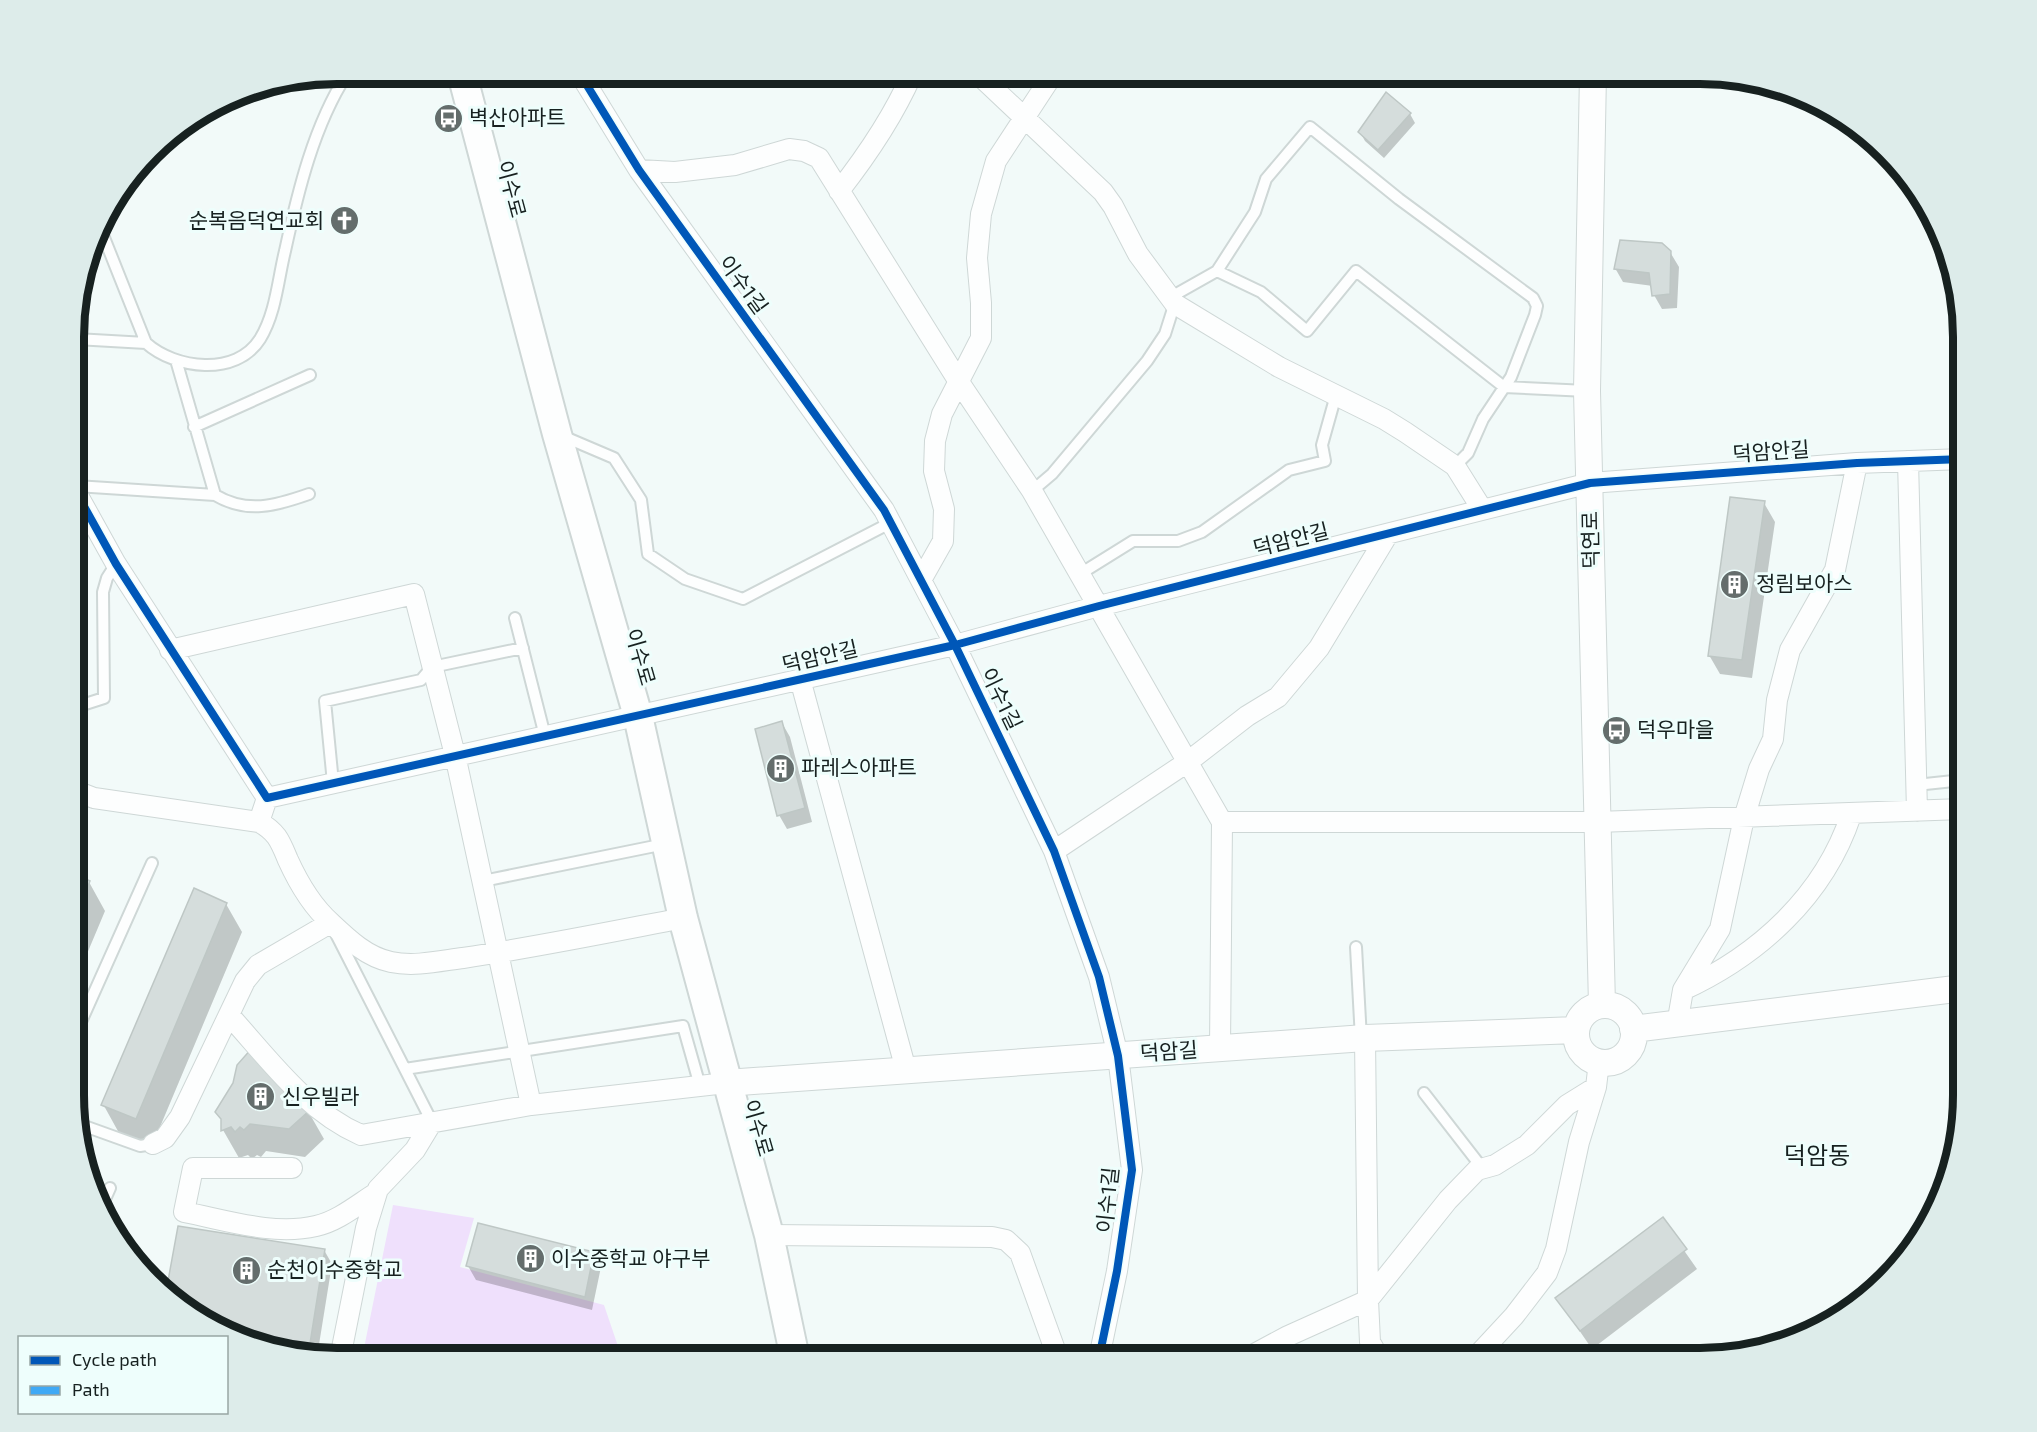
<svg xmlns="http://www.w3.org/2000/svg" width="2037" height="1432" font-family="'Exo 2','Noto Sans KR',sans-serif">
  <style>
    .green { fill: #efe0fc }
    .shadow { fill: #0003 }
    .building { fill: #d5dddc; stroke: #bec7c5; stroke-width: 1.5 }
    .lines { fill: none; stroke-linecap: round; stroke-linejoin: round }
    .service-casing { stroke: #ced7d6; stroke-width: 14 }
    .minor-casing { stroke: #ced7d6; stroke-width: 22 }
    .tertiary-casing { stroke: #ced7d6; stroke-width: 28 }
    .secondary-casing { stroke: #ced7d6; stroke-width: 32 }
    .service { stroke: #fdfefe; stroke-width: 10 }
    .minor { stroke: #fdfefe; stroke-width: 20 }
    .tertiary { stroke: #fdfefe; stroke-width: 26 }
    .secondary { stroke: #fdfefe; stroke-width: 28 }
    .quiet { stroke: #3fa9f5; stroke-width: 6; stroke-dasharray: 12 6; stroke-linecap: butt }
    .cycleway-casing { stroke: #eefefc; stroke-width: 11 }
    .cycleway { stroke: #0057b8; stroke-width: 8 }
    .labels { text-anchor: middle; stroke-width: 6; stroke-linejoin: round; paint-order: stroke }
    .poi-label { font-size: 21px; fill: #172120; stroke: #eefefc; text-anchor: start }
    .street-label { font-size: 21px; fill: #172120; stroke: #eefefc }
    .quarter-label { font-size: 24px; fill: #172120; stroke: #eefefc }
    .rim { fill: none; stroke: #172120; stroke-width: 8 }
  </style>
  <rect width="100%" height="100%" fill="#f2faf9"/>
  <path class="green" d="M393,1205L474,1218L460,1267L604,1305L622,1358H362Z"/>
  <path class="shadow" d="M1386,94L1410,114L1415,123L1384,158L1365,141L1360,132Z
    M1670,252L1679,267L1677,308L1662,309L1654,295L1653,286L1623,282L1615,268Z
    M1764,503L1775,522L1752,678L1720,674L1709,655Z
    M782,723L790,737L812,822L787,829L779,815Z
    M76,877L89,882L105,911L76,980Z
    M226,904L242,932L152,1146L119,1133L103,1104Z
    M308,1111L324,1139L305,1157L266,1151L261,1157L257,1155L252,1159L248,1155L239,1158L223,1130V1122Z
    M1662,1219L1697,1269L1592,1349L1557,1298Z
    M179,1227L324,1250L332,1264L317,1357L252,1344L177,1304L167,1293Z
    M593,1253L601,1267L592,1310L476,1280L468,1266Z"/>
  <path class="building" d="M1386,92L1411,113L1378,150L1358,132Z
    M1620,240L1662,243L1671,251L1670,294L1652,296L1649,273L1614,269Z
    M1730,497L1765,501L1742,660L1708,656Z
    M782,721L805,808L777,816L755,729Z
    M76,875L90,881L76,915Z
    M194,888L227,903L136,1119L101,1105Z
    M252,1048L310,1110L289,1129L250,1124L244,1130L240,1127L235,1132L231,1127L221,1131V1119L215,1112L233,1083L237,1065Z
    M1663,1217L1687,1249L1580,1331L1555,1298Z
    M478,1223L594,1252L585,1297L466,1266Z
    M178,1226L325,1249L308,1356L252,1344L177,1304L166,1292Z"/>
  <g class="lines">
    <defs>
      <path id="service" d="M99,225L146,343C175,369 236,377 260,339C276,313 278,279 285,251C298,191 314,125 347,74
        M1217,271L1261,292L1307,331L1356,271L1504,387L1587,391
        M76,339L146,343
        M194,427L310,375
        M560,435L614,458L641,500L648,554L685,579L743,599L890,523
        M76,486L215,495L176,360
        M1032,491L1052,474L1147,361L1165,334L1178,293L1217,271L1255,212L1266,179L1310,127L1399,199L1533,298L1537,306L1535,315L1511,377L1483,419L1468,453L1455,466
        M215,495C247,514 275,506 309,494
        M1080,574L1133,541H1178L1202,532L1289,470L1325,461L1322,445L1336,395
        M515,618L545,736
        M76,707L104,698L103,592L107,578L116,564
        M333,783L325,701L421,680L432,667L523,648
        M1916,785L1963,780
        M483,881L665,844
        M336,934L432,1122
        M1356,947L1361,1039
        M76,1033L152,863
        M405,1069L683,1026L700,1086
        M1424,1093L1483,1169
        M76,1123L140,1146L153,1144
        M102,1206L110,1188"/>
      <path id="minor" d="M580,74L639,170L884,510L955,645L1054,851L1099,977L1118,1056L1132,1170L1117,1271L1099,1358
        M978,74L1103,192L1113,206L1138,254L1175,304L1279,367L1384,419L1405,432L1455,466L1482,509
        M639,170L675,172L735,165L789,149L804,151L819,158L959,382L1032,491L1222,822L1220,1048
        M839,191C868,154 893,117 912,74
        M1908,461L1917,811
        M76,492L116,564L267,798L955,645L1099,606L1590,483L1857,463L1963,459
        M921,580L943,541L944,509L934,471L935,441L942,414L981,338V303L977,258L981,214L996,161L1053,74
        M170,650L414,594L455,755L531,1105
        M800,679L906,1070
        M76,791L94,798L259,822
        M267,798L259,822C277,832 280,841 288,860C298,882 313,907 331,923C349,940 367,957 391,962C414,967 440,961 463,958C537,947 610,932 683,918
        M1222,822H1597L1963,809
        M1054,851L1189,761L1247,716L1278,697L1319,648L1388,534
        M1683,990L1720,929L1744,818L1759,769L1773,739L1777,700L1790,650L1835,570L1857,463
        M229,1015C268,1058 306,1111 361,1135L531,1105L726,1083
        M1677,1025L1683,990C1759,955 1824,896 1851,815
        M1365,1038L1368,1300L1370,1342L1379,1358
        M153,1144L165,1138L180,1117L245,981L258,965L330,923
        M292,1168H193L184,1212C226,1220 273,1236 316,1226C338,1221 357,1205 376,1193
        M769,1235L992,1237L1006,1240L1020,1253L1058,1358
        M340,1358L366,1228L378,1189L415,1150L432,1122
        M1247,1358L1288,1336L1368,1300L1448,1200L1477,1170L1495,1165L1527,1145L1567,1105L1596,1087L1599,1062
        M1475,1358L1514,1316L1547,1273L1556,1249L1579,1142L1596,1087"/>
      <path id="tertiary" d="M1593,74L1587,391L1602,1005
        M1576 1034a29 29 0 1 1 58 0a29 29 0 1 1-58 0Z
        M1633,1029L1963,988
        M726,1083L1365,1038L1576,1030"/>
      <path id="secondary" d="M462,74L557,434L638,716L683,918L769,1235L795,1358"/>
    </defs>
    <use href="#service" class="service-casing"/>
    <use href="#minor" class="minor-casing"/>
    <use href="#tertiary" class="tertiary-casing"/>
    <use href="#secondary" class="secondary-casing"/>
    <use href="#service" class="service"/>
    <use href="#minor" class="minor"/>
    <use href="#tertiary" class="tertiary"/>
    <use href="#secondary" class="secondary"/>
    <path class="quiet" d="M218,105L234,101L250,91"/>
    <defs>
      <path id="cycleway" d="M580,74L639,170L884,510L955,645L1054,851L1099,977L1118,1056L1132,1170L1117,1271L1099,1358
        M76,492L116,564L267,798L955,645L1099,606L1590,483L1857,463L1963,459"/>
    </defs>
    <use href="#cycleway" class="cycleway-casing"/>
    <use href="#cycleway" class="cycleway"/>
  </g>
  <defs>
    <symbol id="bus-disc" viewBox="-11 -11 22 22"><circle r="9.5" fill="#646d6c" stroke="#eefefc"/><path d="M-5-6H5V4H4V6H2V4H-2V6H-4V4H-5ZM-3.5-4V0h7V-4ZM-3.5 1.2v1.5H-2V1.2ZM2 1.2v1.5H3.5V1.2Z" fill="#fff"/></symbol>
    <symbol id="church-disc" viewBox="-11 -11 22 22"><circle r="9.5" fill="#646d6c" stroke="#eefefc"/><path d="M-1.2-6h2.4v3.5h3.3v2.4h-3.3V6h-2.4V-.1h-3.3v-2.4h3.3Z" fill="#fff"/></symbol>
    <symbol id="building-disc" viewBox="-11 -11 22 22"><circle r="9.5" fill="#646d6c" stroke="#eefefc"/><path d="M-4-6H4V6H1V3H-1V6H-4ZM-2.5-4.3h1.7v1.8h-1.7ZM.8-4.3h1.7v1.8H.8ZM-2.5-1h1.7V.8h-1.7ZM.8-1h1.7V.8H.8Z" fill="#fff"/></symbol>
  </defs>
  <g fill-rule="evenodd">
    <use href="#bus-disc" x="432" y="102" width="33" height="33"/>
    <use href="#church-disc" x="328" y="204" width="33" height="33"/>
    <use href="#building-disc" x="1718" y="568" width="33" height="33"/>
    <use href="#bus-disc" x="1600" y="714" width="33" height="33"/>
    <use href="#building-disc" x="764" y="752" width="33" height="33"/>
    <use href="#building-disc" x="244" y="1080" width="33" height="33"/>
    <use href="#building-disc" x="514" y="1242" width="33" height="33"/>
    <use href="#building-disc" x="230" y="1254" width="33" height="33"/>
  </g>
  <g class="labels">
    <g class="poi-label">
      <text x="469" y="125">벽산아파트</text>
      <text x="324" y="228" text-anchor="end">순복음덕연교회</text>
      <text x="1756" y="591">정림보아스</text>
      <text x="1637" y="737">덕우마을</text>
      <text x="801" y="775">파레스아파트</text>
      <text x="282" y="1104">신우빌라</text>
      <text x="551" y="1266">이수중학교 야구부</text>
      <text x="267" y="1277">순천이수중학교</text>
    </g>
    <g class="street-label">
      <text transform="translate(511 189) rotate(75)" y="7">이수로</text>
      <text transform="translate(743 285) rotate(54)" y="7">이수1길</text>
      <text transform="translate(1771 452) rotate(-4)" y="7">덕암안길</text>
      <text transform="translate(1291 540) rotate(-14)" y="7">덕암안길</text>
      <text transform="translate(1591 540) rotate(-91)" y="7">덕연로</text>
      <text transform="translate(640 657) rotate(74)" y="7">이수로</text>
      <text transform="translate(820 657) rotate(-13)" y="7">덕암안길</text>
      <text transform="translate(1001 699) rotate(64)" y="7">이수1길</text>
      <text transform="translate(1169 1052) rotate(-4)" y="7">덕암길</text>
      <text transform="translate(758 1128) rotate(74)" y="7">이수로</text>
      <text transform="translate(1108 1200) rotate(-84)" y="7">이수1길</text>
    </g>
    <g class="quarter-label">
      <text x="1817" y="1164">덕암동</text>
    </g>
  </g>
  <path d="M0 0H2037V1432H0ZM337 84H1700A253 253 0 0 1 1953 337V1095A253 253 0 0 1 1700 1348H337A253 253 0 0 1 84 1095V337A253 253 0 0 1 337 84Z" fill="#ddecea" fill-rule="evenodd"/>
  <path class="rim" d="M337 84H1700A253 253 0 0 1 1953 337V1095A253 253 0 0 1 1700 1348H337A253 253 0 0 1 84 1095V337A253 253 0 0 1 337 84Z"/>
  <rect x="18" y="1336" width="210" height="78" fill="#eefefc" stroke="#98a6a4" stroke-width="1.5"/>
  <rect x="30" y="1356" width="30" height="9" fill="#0057b8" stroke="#98a6a4" stroke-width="1.5"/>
  <text x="72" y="1366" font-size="18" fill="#172120">Cycle path</text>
  <rect x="30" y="1386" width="30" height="9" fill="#3fa9f5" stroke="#98a6a4" stroke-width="1.5"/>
  <text x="72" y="1396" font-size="18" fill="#172120">Path</text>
</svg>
